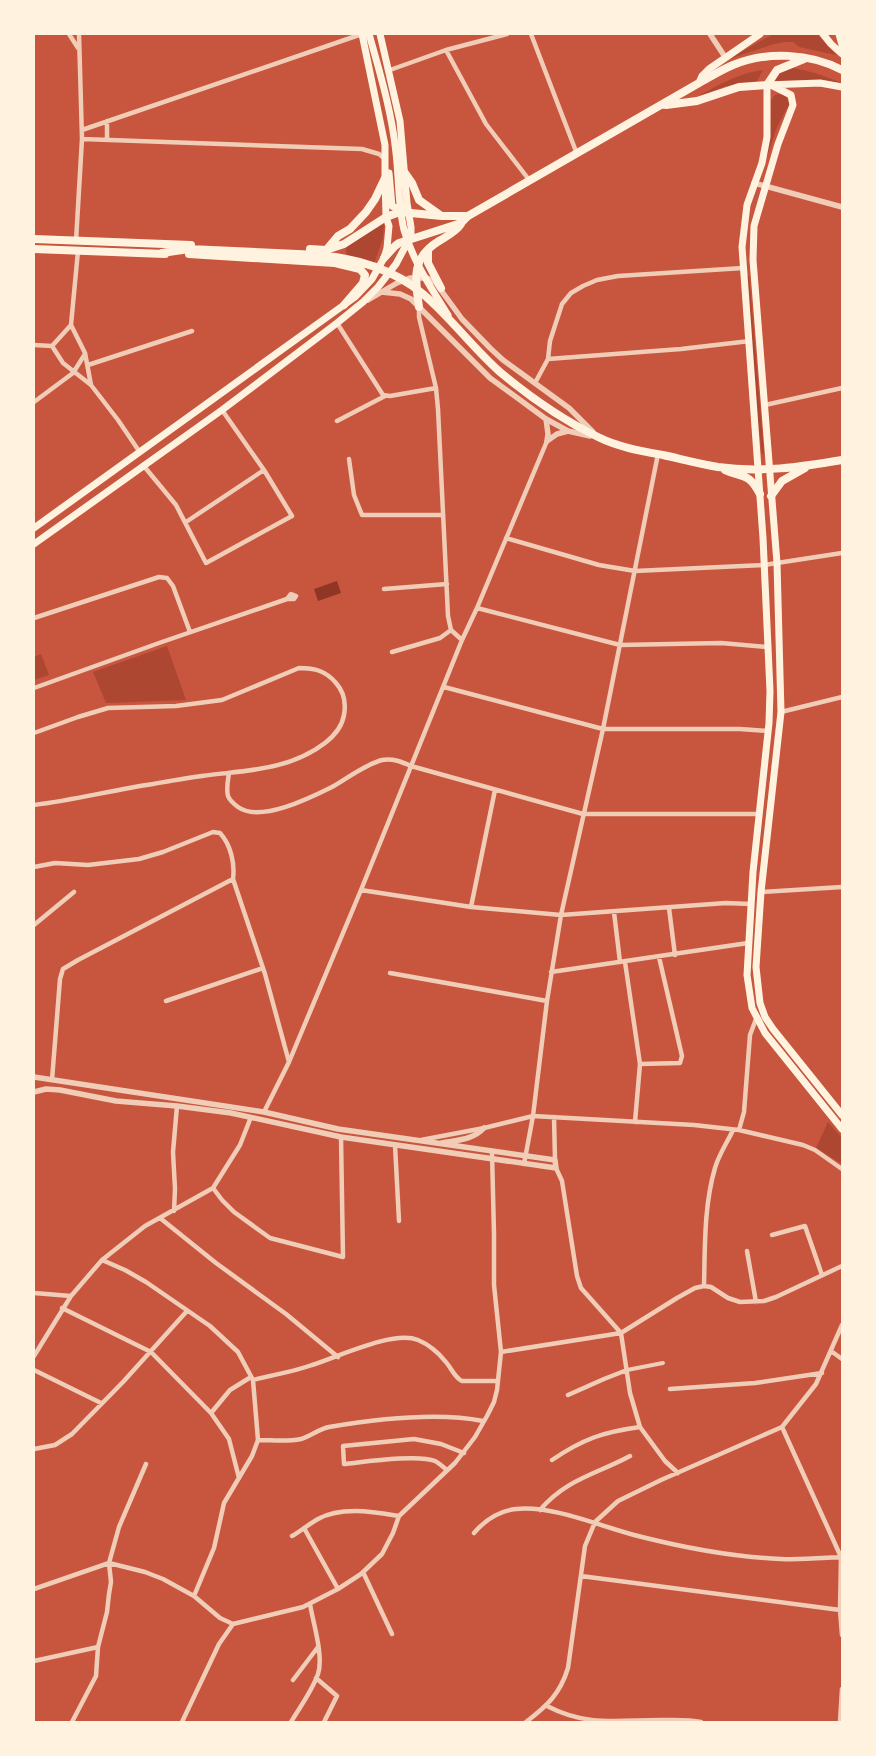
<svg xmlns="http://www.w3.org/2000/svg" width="876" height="1756" font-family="Raleway,sans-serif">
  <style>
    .green { fill: #ae4732 }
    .water { fill: #8f3625 }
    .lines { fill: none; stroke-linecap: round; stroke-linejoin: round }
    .pedestrian { stroke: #f1ccb7; stroke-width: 4 }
    .minor { stroke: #f1ccb7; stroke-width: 4.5 }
    .tertiary { stroke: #f1ccb7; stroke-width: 5.5 }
    .secondary { stroke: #fff3e0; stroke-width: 7 }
    .trunk { stroke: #fff3e0; stroke-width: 8 }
  </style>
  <rect width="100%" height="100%" fill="#c8553d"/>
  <path class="green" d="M773,34H817L836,55L799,47L793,42H785L774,44L729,59Z
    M794,68L815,73L842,83L819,80L771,81L783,69Z
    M763,70L757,81L726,86L697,97C718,85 739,73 763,70Z
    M780,94L786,96L789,104L777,127L763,168L770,139L771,100L775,95Z
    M384,224L383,238L374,264L347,256L345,245Z
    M749,275L764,453L762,455L758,421L755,414L744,280Z
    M167,646L186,700L106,703L93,672Z
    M41,654L49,675L34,680V657Z
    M828,1122L842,1138V1164L816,1148Z"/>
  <path class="water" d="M337,581L341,593L318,601L314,589Z"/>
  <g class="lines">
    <path class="pedestrian" d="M627,1370L663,1363"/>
    <path class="minor" d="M69,34L78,48
      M531,34L577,154
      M446,50L486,124L530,181
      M390,70L446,50L507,34
      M82,130L362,34
      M82,139L362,149L379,154L385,159
      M107,140V121
      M76,241L82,139L79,34
      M78,251L71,325L85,353L91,385
      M419,307V317L436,388L438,409L448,616L451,630L462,640
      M337,323L383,395L390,396L436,388
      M71,325L52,346L63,363L91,385L118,420L139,451
      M34,345L52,346
      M548,359L681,349L750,341
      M88,365L192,331
      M535,383L548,359L550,341L562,304L571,293L583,286L597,280L618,276L743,268
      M34,402L73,373L85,354
      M765,405L842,388
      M337,421L385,396
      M349,459L354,495L362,515H443
      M143,465L176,505L206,563L292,516L264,470L222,410
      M186,522L264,470
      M506,538L599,565L635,571L764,565L842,553
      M384,589L447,584
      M477,608L620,645L721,643L768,647
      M34,618L159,577L167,578L173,586L190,632
      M392,652L440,638L451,630
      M444,687L603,729H740L768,731
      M34,688L159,643L287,599H294L296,596L291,594L287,599
      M781,712L842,697
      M34,733L78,717L108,708L176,706L222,700L299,668C315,668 326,671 336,683C344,692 346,704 344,715C342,727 334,736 325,743C288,771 246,770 202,776C186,778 170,781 153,784C113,790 74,800 34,805
      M229,773C228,780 226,789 228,796C230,801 234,804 238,807C260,823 310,798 332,787C348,778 364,765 382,760C393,758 402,762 411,766L583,814H759
      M34,867L55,863L88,865L139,859L163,852L213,832L220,833C231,845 235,864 233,879L265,974L289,1062
      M361,890L471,907L561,915L726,903L750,904
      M761,892L842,887
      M471,907L495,790
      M669,908L675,955
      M614,912L620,962
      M34,925L74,892
      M625,962L640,1064L635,1122
      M551,972L748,943
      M390,973L547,1001
      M166,1001L263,968
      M640,1064L680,1063L682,1056L659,957
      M52,1080L60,979L63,969L78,960L233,879
      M264,1112L289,1062L361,890L462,640L477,608L547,441
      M554,1117L555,1160
      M739,1130L744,1112L750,1035L756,1019
      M421,1140L484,1128L533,1116L694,1125L739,1130L803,1145L815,1150L842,1169
      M395,1145L399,1221
      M524,1164L533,1116L547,1001L561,915L603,729L658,454
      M556,1168L562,1181L577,1276L581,1288L621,1333L630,1393L640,1427L665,1461L678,1473
      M213,1188L222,1200L234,1212L270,1238L343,1257L341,1137
      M174,1211L175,1189L173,1152L177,1106
      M160,1218L216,1263L286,1314L338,1357
      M772,1235L805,1226L822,1275
      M747,1251L756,1302
      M102,1260L125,1270L146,1282L210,1326L238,1352L253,1380L258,1440L252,1456L224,1503L214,1548L194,1596
      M704,1286C705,1247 704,1205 715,1168C719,1154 727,1143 733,1130
      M34,1293L71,1296
      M62,1308L151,1352L211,1413L229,1439L239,1478
      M831,1351L842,1359
      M501,1352L621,1333L677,1298L695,1288L704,1286L711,1287L728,1298L740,1302L764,1301L776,1297L842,1266
      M34,1356L71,1296L102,1260L145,1226L213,1188L240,1145L251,1117
      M34,1370L101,1403
      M253,1380C272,1375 293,1372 312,1365C338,1357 393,1330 418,1340C428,1344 439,1353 445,1361C451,1367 454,1377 462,1381H498
      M670,1389L755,1383L822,1373
      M568,1395L604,1379L627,1370
      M211,1413L230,1390L251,1377
      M782,1427L841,1557L840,1610L842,1635
      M258,1440C272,1440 287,1442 301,1439C311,1436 319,1429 329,1427C376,1419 437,1412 483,1421
      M34,1449L55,1445L72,1434L123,1382L187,1311
      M552,1460C583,1439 603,1432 640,1427
      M447,1470C443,1467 439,1463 435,1461C418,1454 364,1462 344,1464L343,1446L414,1439L441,1444L464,1453
      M540,1510C566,1479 597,1474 630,1456
      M304,1528L338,1589
      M474,1533C485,1520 498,1511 516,1509C553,1505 602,1527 638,1536C685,1548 733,1557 781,1559C801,1560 822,1558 842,1557
      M292,1536C301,1531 309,1524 318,1519C342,1506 374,1512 399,1516
      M109,1563L145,1572L163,1579L194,1596L220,1618L233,1624
      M363,1572L392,1634
      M581,1576L840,1610
      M34,1589L109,1563
      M34,1661L98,1647
      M316,1678L337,1696L324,1722
      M293,1680L318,1647
      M547,1706C587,1727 618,1720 661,1720C674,1720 688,1719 701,1722
      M72,1722L96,1676L98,1647L107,1612L109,1594L111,1582L109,1563L119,1527L146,1464
      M182,1722L219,1644L233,1624L303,1607L338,1589L361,1574L382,1554L393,1533L399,1516L455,1463L475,1437L487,1416L494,1402L497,1390L501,1352L494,1285V1234L492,1152
      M291,1722C300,1707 312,1691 318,1674C324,1656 313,1623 310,1604
      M526,1722C547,1706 560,1694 568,1668L585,1546L595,1522L618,1501L661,1480L782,1427L816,1384L842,1325
      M840,1722L842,1689"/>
    <path class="tertiary" d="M710,34L725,57
      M754,183L842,207
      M381,292L400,294L411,299L490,378L546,419L568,431L590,436
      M368,300L397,283L410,278H427L435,282L462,319L490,348L503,360L569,408L593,432
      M546,419L548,434L547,441
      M547,441L557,434L568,431
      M34,1077L264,1112L338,1129L555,1160L556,1168L341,1137L231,1113L177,1106L116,1101L60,1090L46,1089L34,1092
      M442,1143C457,1140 473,1140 484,1128"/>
    <path class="secondary" d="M369,34C380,73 392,113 396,153C399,178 398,205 404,230C413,261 431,288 448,315
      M823,34L831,44L842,54
      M839,34L842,45
      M699,83L702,76L709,69L760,34
      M771,85L791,95L793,105L778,144L754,226L753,260L777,563L781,712L761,892L756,967L760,1003L765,1017L773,1029L842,1115
      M842,87L820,83L767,85V137L762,163L747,205L742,247L763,538L770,691L769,723L753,872L747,975L752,1008L765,1033L842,1129
      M389,173L392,206L396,208L404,205
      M34,528L355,297L372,279L384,258L387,248L389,226L386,217L385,178V145L362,34
      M34,544L222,410L337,323L363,302L378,287L396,264L404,249L411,233V227L407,203L400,121L380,34"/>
    <path class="trunk" d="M666,105L697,101L739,87L767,85L777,70L804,59
      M405,173L412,183L419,200L440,215
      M34,239L191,245
      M34,249L165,254
      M310,249L326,250L344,244L386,217L400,212L442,216H468
      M327,249L338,236L350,229L366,212L375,199L385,178
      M428,251V263L441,288
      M162,253L189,249L319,255C356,258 395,270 423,294C451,318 473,348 500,372C530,397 563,420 598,437C618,447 641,451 663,455C681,459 700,464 718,467C760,473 801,467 842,460
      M189,254L335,263L360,269L365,275L363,283L344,305
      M384,258L395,246L399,243L461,223L468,216L699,83C710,77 721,70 733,65C767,51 810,53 842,70
      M419,307C415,278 411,258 439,241C447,236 456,232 461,224
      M725,470C745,479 748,472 760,494
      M771,496L782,481L805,468"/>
  </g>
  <rect width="876" height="1756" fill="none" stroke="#fff3e0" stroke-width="70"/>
</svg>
